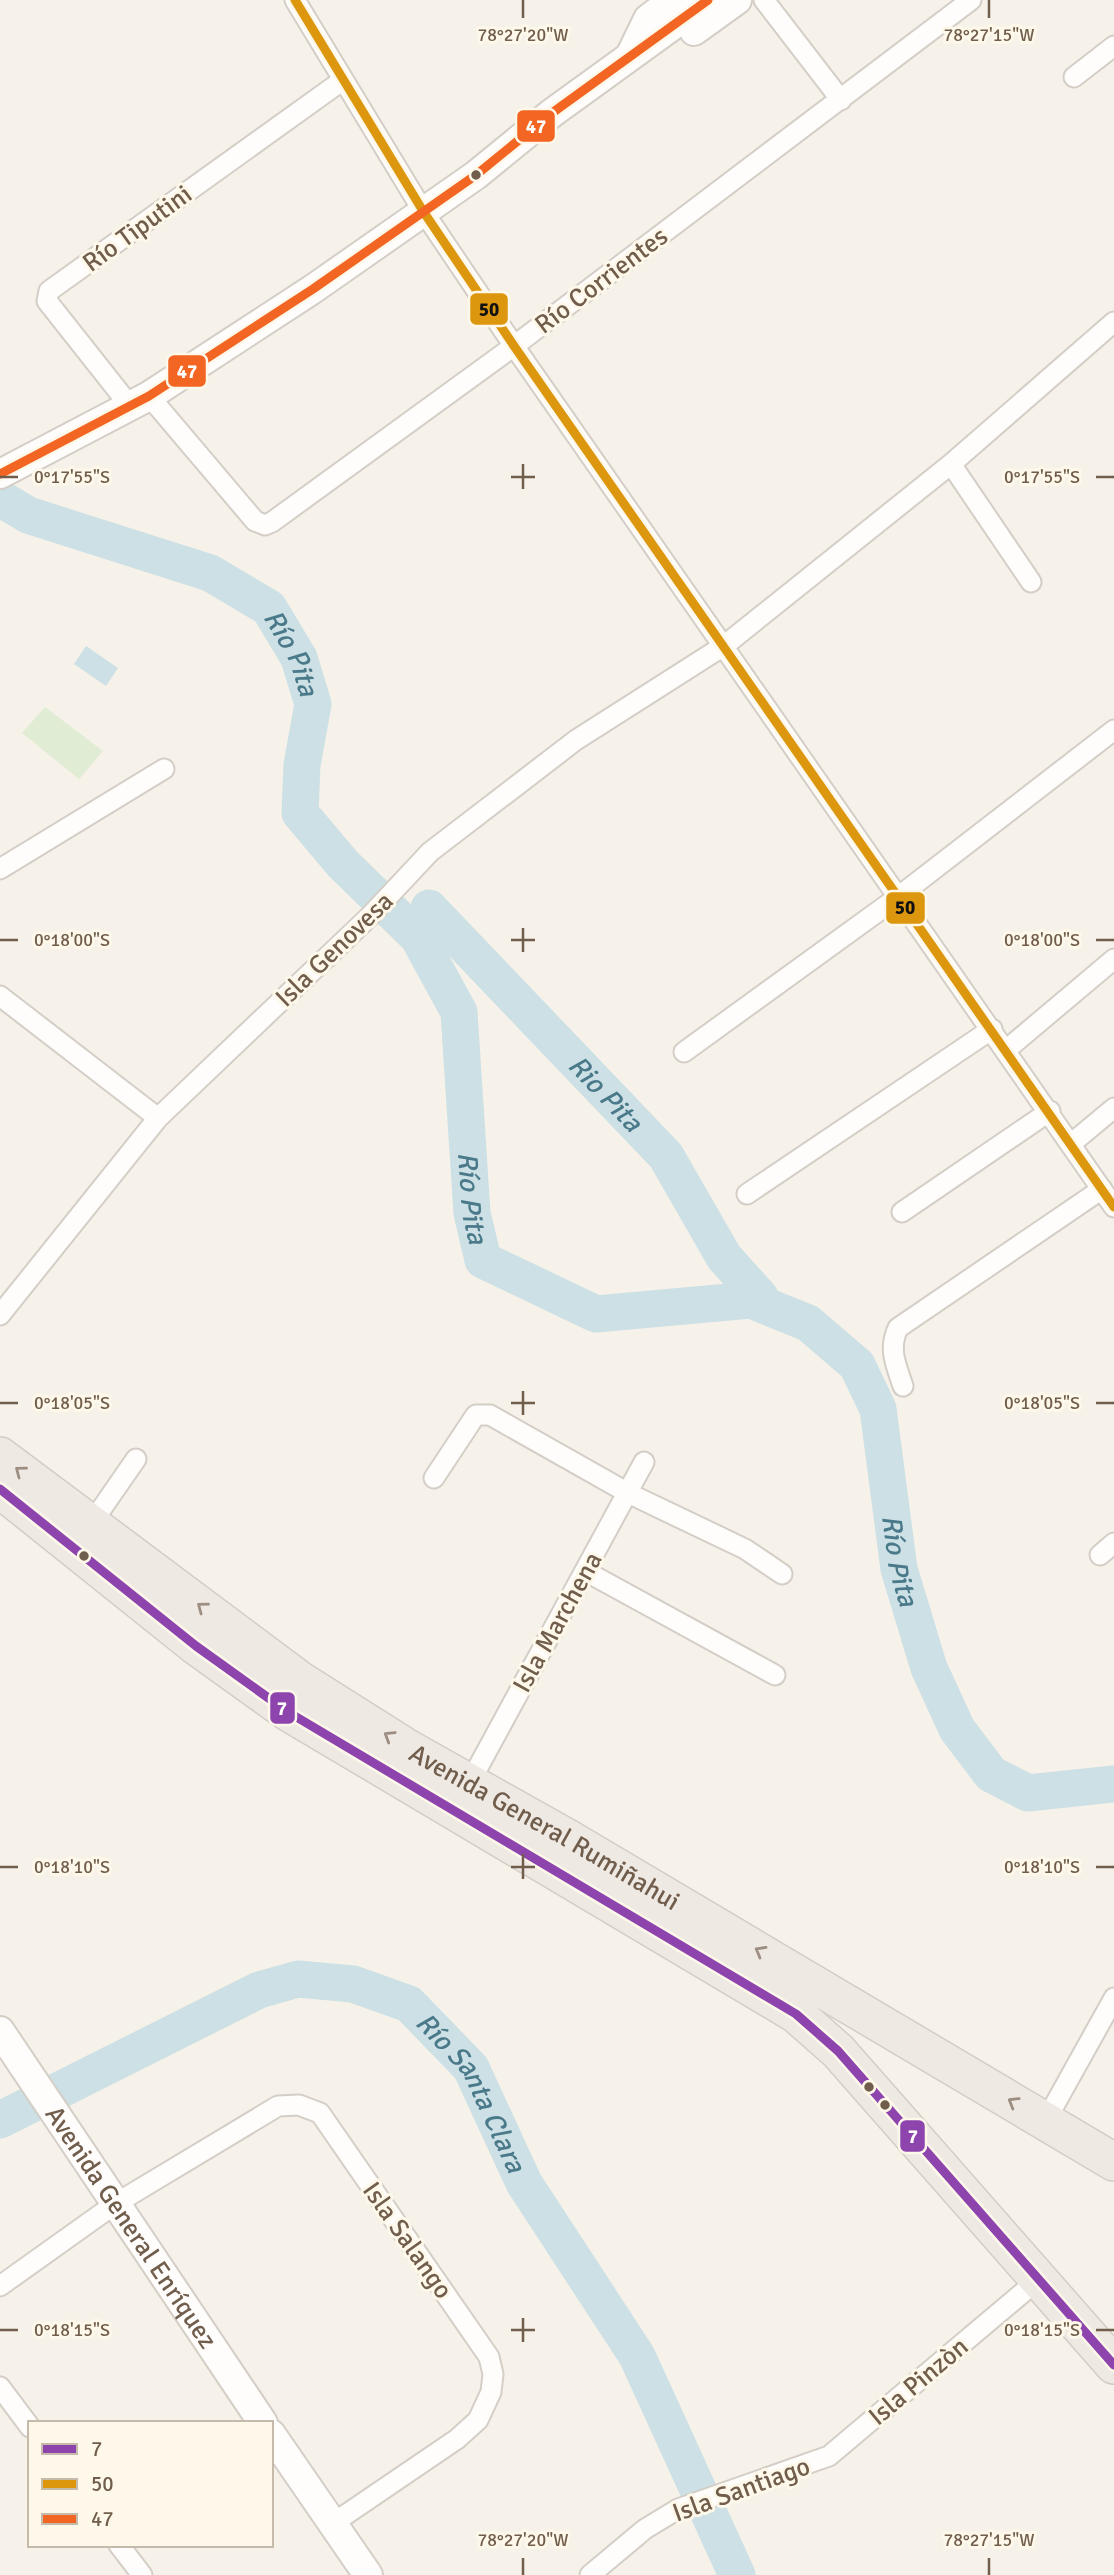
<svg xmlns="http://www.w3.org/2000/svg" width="1114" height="2575" font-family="Signika,sans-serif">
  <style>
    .green { fill: #e0ecd4 }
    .water { fill: #cce0e5 }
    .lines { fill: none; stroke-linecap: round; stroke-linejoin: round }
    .river { stroke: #cce0e5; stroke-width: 37 }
    .street-casing { stroke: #d4cec6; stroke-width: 23 }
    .secondary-casing { stroke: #d4cec6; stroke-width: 32 }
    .highway-casing { stroke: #d4cdc5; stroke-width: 40 }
    .street { stroke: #fefdfc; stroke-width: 19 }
    .secondary { stroke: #fefdfc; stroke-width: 28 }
    .highway { stroke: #efe9e4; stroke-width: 37 }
    .bus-1-casing { stroke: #fef8ea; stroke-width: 14 }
    .bus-2-casing { stroke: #fef8ea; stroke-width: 14 }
    .bus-3-casing { stroke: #fef8ea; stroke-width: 14 }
    .bus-1 { stroke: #8e44ad; stroke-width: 9 }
    .bus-2 { stroke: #dc970f; stroke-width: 9 }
    .bus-3 { stroke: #f26522; stroke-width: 9 }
    .oneway { stroke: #9d8e81 }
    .ticks { fill: none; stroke: #715d4b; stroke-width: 2.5 }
    .bus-dot { fill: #715d4b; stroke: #fef8ea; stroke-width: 2.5 }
    .labels { text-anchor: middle; stroke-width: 6; stroke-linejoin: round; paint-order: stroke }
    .street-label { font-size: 26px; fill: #715d4b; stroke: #fef8ea }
    .water-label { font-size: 28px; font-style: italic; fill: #4a798a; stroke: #fef8ea }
    .ticks-label { font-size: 18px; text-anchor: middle; fill: #715d4b; stroke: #fef8ea; stroke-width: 6; stroke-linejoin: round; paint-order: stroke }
    .line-badge { stroke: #fef8ea; stroke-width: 2.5 }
    .badge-label { font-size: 19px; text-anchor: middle; font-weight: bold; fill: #fff }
    .pale-badge-label { font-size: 19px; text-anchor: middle; font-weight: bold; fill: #111 }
  </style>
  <rect width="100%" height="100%" fill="#f6f2e9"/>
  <path class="green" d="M45,707L103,751L79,779L22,733Z"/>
  <path class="water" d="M86,646L118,668L106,686L74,664Z"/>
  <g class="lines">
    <g class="river">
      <path id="s1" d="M0,498L28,515L210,573L269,608L299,658L313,704L302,765L300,813L343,864L418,937L459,1012L472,1213L483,1260L596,1314L751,1300L808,1323L857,1365L878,1409L899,1569L929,1668L957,1729L991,1774L1028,1793L1114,1784"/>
      <path id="s2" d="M429,908L666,1156L724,1257L760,1297"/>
      <path id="s3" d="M0,2120L259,1990L298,1979L353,1984L409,2004L471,2068L524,2183L637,2356L737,2575"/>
    </g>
    <defs>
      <path id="street" d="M295,0L423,211L514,346L1114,1207
        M764,0L841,100
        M1074,77L1114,46
        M149,396L255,521L265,525L272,522L514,346L971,0
        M130,406L47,301L49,291L343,80
        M951,464L1031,582
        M0,869L164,769
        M0,996L158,1118
        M1006,1050L1114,959
        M684,1052L898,897L1114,730
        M1072,1143L1114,1108
        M747,1194L992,1029
        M902,1212L1050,1111
        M0,1315L158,1118L370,916L430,852L576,740L725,645L951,464L1114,322
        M903,1386C896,1365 888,1349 898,1328L1102,1189
        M434,1478L473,1419L476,1415H490L628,1493L745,1549L782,1574
        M91,1524L136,1459
        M1100,1555L1114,1543
        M585,1571L775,1675
        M470,1782L644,1462
        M1045,2122L1114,1998
        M0,2286L115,2204L278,2106L299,2105L320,2113L489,2357L493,2374L491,2392L478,2420L457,2439L332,2524
        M0,2387L30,2427
        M119,2545L142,2575
        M590,2575L645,2529L678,2509L829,2456L1039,2279"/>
      <g id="secondary">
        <path d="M694,31L737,0"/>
        <path d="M631,54L648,19L673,0"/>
        <path d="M0,474L149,396L313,289L476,175L552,113L708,0"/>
        <path id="s4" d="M0,2031L263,2423"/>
        <path d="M271,2434L368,2575"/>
      </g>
      <g id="highway">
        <path id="s5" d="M0,1456L301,1681L407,1748L569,1839L1114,2162"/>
        <path d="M0,1489L196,1646L288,1712L796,2014L838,2051L1114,2365"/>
      </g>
    </defs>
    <use href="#street" class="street-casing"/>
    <use href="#secondary" class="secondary-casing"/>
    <use href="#highway" class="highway-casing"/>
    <use href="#street" class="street"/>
    <use href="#secondary" class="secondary"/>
    <use href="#highway" class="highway"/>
    <defs>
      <path id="bus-1" d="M0,1489L196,1646L288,1712L796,2014L838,2051L1114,2365"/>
      <path id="bus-2" d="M295,0L423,211L514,346L1114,1207"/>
      <path id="bus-3" d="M0,474L149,396L313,289L476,175L552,113L708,0"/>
    </defs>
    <use href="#bus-1" class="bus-1-casing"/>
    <use href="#bus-2" class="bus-2-casing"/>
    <use href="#bus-3" class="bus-3-casing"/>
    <use href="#bus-1" class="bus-1"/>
    <use href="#bus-2" class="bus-2"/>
    <use href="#bus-3" class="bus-3"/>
  </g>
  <defs><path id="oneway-chevron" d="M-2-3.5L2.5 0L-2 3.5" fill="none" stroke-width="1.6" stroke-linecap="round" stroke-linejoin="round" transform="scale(1.75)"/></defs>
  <g class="oneway">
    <use href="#oneway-chevron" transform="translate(20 1471) rotate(-143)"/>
    <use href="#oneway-chevron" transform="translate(202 1607) rotate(-143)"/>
    <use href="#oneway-chevron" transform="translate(389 1736) rotate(-148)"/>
    <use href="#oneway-chevron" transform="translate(760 1951) rotate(-150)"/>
    <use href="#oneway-chevron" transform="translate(1013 2102) rotate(-149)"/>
  </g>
  <path class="ticks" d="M523,0V18M989,0V18M523,464V489M0,477H18M511,477H535M1096,477H1114M523,928V952M0,940H18M511,940H535M1096,940H1114M523,1391V1415M0,1403H18M511,1403H535M1096,1403H1114M523,1854V1879M0,1867H18M511,1867H535M1096,1867H1114M523,2318V2342M0,2330H18M511,2330H535M1096,2330H1114M523,2558V2575M989,2558V2575"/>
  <g class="bus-dot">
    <circle cx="476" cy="175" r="6"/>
    <circle cx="84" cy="1556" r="6"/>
    <circle cx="869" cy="2087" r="6"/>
    <circle cx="885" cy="2105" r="6"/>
  </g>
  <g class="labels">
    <g class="street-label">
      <text transform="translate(137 228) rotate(-36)" y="9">Río Tiputini</text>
      <text transform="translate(601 280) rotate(-37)" y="9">Río Corrientes</text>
      <text transform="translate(334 949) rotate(-44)" y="9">Isla Genovesa</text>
      <text transform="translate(557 1622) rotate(-61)" y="9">Isla Marchena</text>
      <text dy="9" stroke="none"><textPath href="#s5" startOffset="660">Avenida General Rumiñahui</textPath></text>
      <text dy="9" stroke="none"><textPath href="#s4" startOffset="236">Avenida General Enríquez</textPath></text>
      <text transform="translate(408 2240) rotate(55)" y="9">Isla Salango</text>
      <text transform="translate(918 2381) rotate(-40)" y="9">Isla Pinzòn</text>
      <text transform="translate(741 2489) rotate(-20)" y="9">Isla Santiago</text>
    </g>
    <g class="water-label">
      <text dy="10" stroke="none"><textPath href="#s1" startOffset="343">Río Pita</textPath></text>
      <text dy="10" stroke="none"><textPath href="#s2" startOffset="256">Rio Pita</textPath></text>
      <text dy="10" stroke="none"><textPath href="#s1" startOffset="952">Río Pita</textPath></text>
      <text dy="10" stroke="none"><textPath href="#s1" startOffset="1624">Río Pita</textPath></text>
      <text dy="10" stroke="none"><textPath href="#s3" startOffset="555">Río Santa Clara</textPath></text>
    </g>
  </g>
  <g class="ticks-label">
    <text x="523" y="41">78°27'20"W</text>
    <text x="989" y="41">78°27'15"W</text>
    <text x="72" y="483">0°17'55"S</text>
    <text x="1042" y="483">0°17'55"S</text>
    <text x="72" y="946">0°18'00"S</text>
    <text x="1042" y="946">0°18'00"S</text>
    <text x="72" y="1409">0°18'05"S</text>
    <text x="1042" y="1409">0°18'05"S</text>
    <text x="72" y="1873">0°18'10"S</text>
    <text x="1042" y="1873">0°18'10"S</text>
    <text x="72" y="2336">0°18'15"S</text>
    <text x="1042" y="2336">0°18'15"S</text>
    <text x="523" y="2546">78°27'20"W</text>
    <text x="989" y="2546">78°27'15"W</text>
  </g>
  <g class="line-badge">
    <rect x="516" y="109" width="40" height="34" rx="7" fill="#f26522"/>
    <rect x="469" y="292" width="40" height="34" rx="7" fill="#dc970f"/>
    <rect x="167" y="354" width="40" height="34" rx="7" fill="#f26522"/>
    <rect x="885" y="891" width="41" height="34" rx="7" fill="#dc970f"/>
    <rect x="269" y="1691" width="27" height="34" rx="7" fill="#8e44ad"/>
    <rect x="899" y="2119" width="27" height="34" rx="7" fill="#8e44ad"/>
  </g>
  <g class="badge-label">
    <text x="536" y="133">47</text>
    <text x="187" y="378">47</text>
    <text x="282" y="1715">7</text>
    <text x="913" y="2143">7</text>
  </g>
  <g class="pale-badge-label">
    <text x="489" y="316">50</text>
    <text x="905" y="914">50</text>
  </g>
  <rect x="28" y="2421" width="245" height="126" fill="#fef8ea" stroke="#c6baaa" stroke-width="2"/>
  <rect x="42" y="2444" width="35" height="10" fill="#8e44ad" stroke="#c6baaa" stroke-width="2"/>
  <text x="91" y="2456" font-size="21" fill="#715d4b">7</text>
  <rect x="42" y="2479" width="35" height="10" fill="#dc970f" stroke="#c6baaa" stroke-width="2"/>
  <text x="91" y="2491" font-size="21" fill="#715d4b">50</text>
  <rect x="42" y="2514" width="35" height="10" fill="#f26522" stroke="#c6baaa" stroke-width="2"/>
  <text x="91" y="2526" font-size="21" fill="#715d4b">47</text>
</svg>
